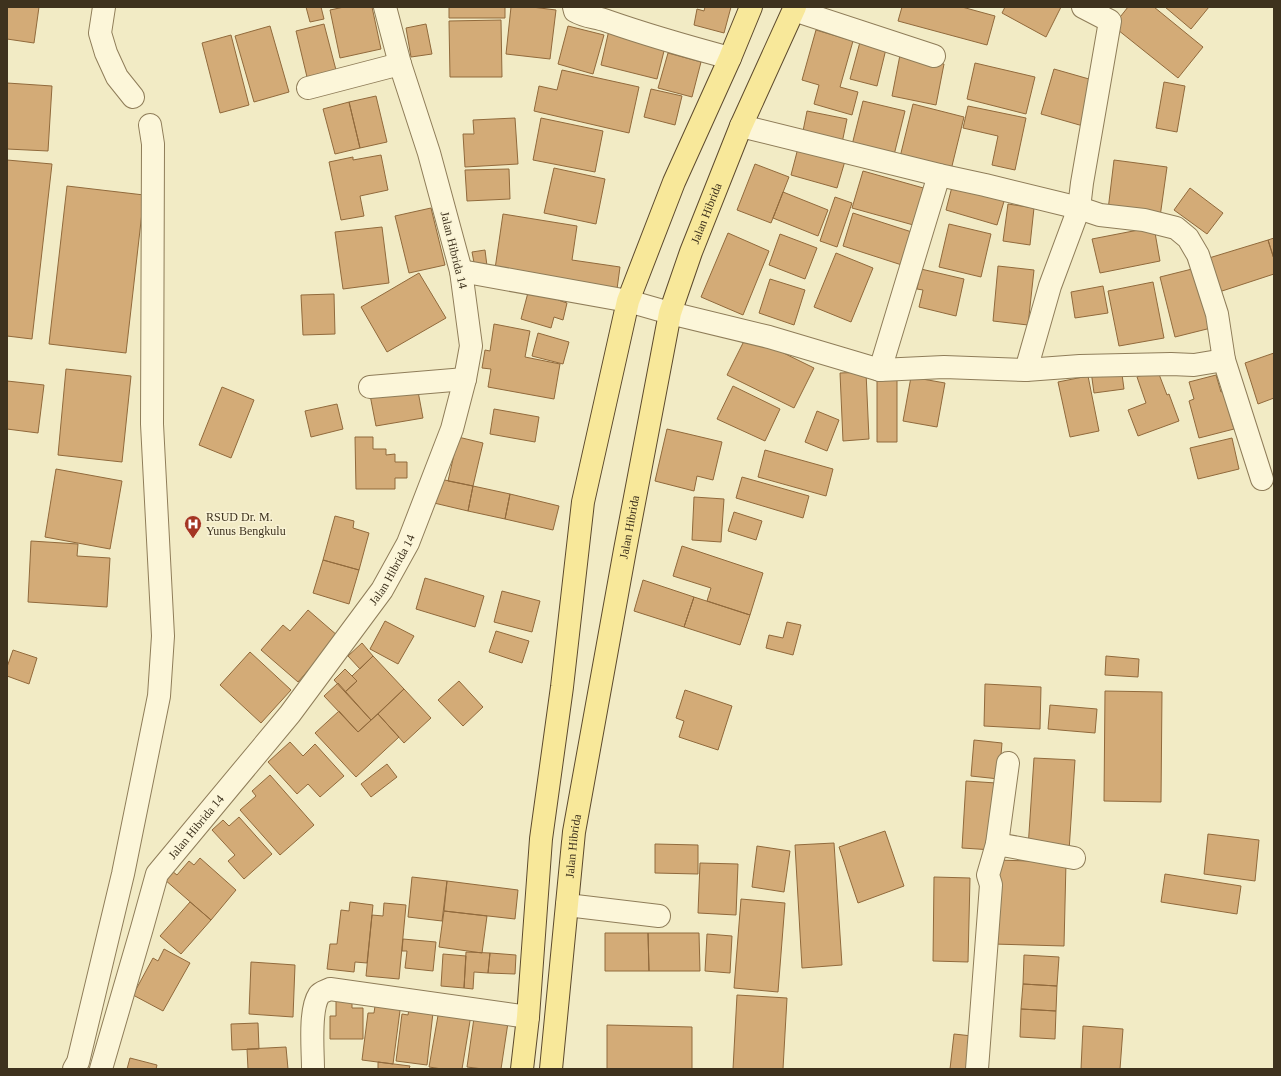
<svg xmlns="http://www.w3.org/2000/svg" width="1281" height="1076" font-family="Georgia,serif">
  <style>
    .building { fill: #d3ab77; stroke: #916a3c }
    .lines { fill: none; stroke-linecap: round; stroke-linejoin: round }
    .minor-casing { stroke: #8f7d59; stroke-width: 24 }
    .major-casing { stroke: #5d4a2d; stroke-width: 24 }
    .minor { stroke: #fcf6d9; stroke-width: 22 }
    .major { stroke: #f8e89a; stroke-width: 22 }
    .labels { text-anchor: middle; stroke-width: 3; stroke-linejoin: round; paint-order: stroke }
    .street-label { font-size: 12px; fill: #3e321e; stroke: #f9f3d5 }
    .poi-label { font-size: 12px; fill: #3e321e; stroke: #f9f3d5; text-anchor: start }
  </style>
  <rect width="100%" height="100%" fill="#f2ebc5"/>
  <path class="building" d="M7,7H39L34,43L7,39Z
    M306,7H321L324,19L310,22Z
    M344,7H372L381,49L340,58L330,10Z
    M449,7H505V18H449Z
    M511,7H532L556,10L550,59L506,54Z
    M705,7H731L724,33L694,25L697,9L704,11Z
    M902,7H962L995,16L987,45L898,21Z
    M1005,7H1061L1046,37L1002,13Z
    M1128,7H1154L1203,47L1178,78L1113,26Z
    M1165,7H1209L1191,29Z
    M501,20L502,77H450L449,21Z
    M324,24L336,70L307,77L296,31Z
    M426,24L432,54L411,57L406,28Z
    M270,26L289,92L254,102L235,36Z
    M568,26L604,35L593,74L558,64Z
    M609,30L666,43L657,79L601,65Z
    M816,30L853,41L840,87L858,92L852,115L814,104L819,85L802,80Z
    M231,35L249,105L220,113L202,43Z
    M860,42L886,49L877,86L850,79Z
    M668,53L701,62L692,97L658,88Z
    M900,55L944,64L936,105L892,96Z
    M975,63L1035,77L1026,114L967,99Z
    M1054,69L1096,81L1083,126L1041,114Z
    M562,70L639,87L629,133L534,111L539,86L557,90Z
    M1164,82L1185,86L1177,132L1156,128Z
    M7,83L52,86L48,151L7,149Z
    M651,89L682,96L675,125L644,117Z
    M376,96L387,142L360,148L349,102Z
    M863,101L905,111L893,159L851,149Z
    M349,102L360,148L335,154L323,109Z
    M913,104L964,117L951,170L900,157Z
    M968,106L1026,118L1015,170L992,165L998,136L963,128Z
    M807,111L847,119L842,143L802,136Z
    M515,118L518,164L465,167L463,134H474L473,120Z
    M541,118L603,131L595,172L533,160Z
    M798,148L845,161L837,188L791,175Z
    M381,155L388,190L360,196L364,216L341,220L329,162L353,157V160Z
    M7,160L52,164L32,339L7,336Z
    M1114,160L1167,167L1160,217L1108,210Z
    M755,164L789,177L771,223L737,210Z
    M554,168L605,179L596,224L544,213Z
    M509,169L510,199L467,201L465,170Z
    M863,171L927,189L917,226L852,208Z
    M953,183L1005,198L997,225L946,210Z
    M67,186L144,195L126,353L49,344Z
    M1190,188L1223,213L1207,234L1174,210Z
    M783,192L828,210L818,236L773,218Z
    M835,197L852,203L837,247L820,241Z
    M1008,204L1034,208L1030,245L1003,241Z
    M431,208L445,265L409,273L395,216Z
    M853,213L918,234L908,267L843,246Z
    M503,214L577,226L572,260L620,267L617,289L495,269Z
    M949,224L991,234L981,277L939,267Z
    M382,227L389,283L343,289L335,232Z
    M1154,227L1160,261L1100,273L1092,239Z
    M728,233L769,251L743,315L701,297Z
    M780,234L817,248L805,279L769,265Z
    M1274,238V259L1268,240Z
    M1268,240L1274,259V274L1219,292L1209,258Z
    M485,250L487,266L475,268L472,252Z
    M836,253L873,268L851,322L814,307Z
    M998,266L1034,270L1028,325L993,321Z
    M1196,268L1211,328L1175,337L1160,277Z
    M921,269L964,279L956,316L919,307L923,290L917,289Z
    M419,273L446,318L387,352L361,307Z
    M770,279L805,290L794,325L759,313Z
    M1153,282L1164,338L1119,346L1108,291Z
    M530,285L561,293L558,300L567,303L563,320L554,317L551,328L521,319Z
    M1103,286L1108,313L1075,318L1071,292Z
    M334,294L335,334L303,335L301,295Z
    M494,324L530,331L525,357L560,364L554,399L488,387L491,369L482,368L485,350L490,351Z
    M538,333L569,342L563,364L532,356Z
    M747,335L814,368L794,408L727,375Z
    M1274,353V398L1258,404L1245,363Z
    M1121,367L1124,389L1094,393L1091,371Z
    M66,369L131,376L122,462L58,455Z
    M1157,369L1167,395L1169,394L1179,421L1138,436L1128,410L1146,403L1137,377Z
    M866,372L869,439L843,441L840,373Z
    M877,374H897V442H877Z
    M1216,375L1221,392L1223,391L1234,429L1199,438L1189,401L1194,399L1189,382Z
    M1088,376L1099,431L1070,437L1058,382Z
    M911,377L945,383L937,427L903,421Z
    M7,381L44,385L38,433L7,429Z
    M417,386L423,418L376,426L370,395Z
    M733,386L780,409L765,441L717,419Z
    M222,387L254,400L231,458L199,445Z
    M337,404L343,429L311,437L305,411Z
    M494,409L539,417L535,442L490,434Z
    M817,411L839,420L827,451L805,442Z
    M667,429L722,442L713,480L697,476L694,491L655,481Z
    M355,437H373V449H386V455L395,454V462H407V478H395V489H356Z
    M458,437L483,443L473,486L448,481Z
    M1232,438L1239,469L1198,479L1190,448Z
    M765,450L833,469L826,496L758,477Z
    M56,469L122,481L110,549L45,537Z
    M742,477L809,496L803,518L736,498Z
    M440,479L473,486L468,511L434,503Z
    M473,486L510,494L505,519L468,511Z
    M510,494L559,506L553,530L505,519Z
    M694,497L724,499L721,542L692,540Z
    M734,512L762,521L756,540L728,531Z
    M335,516L354,521L353,528L369,533L359,570L323,560Z
    M31,541L78,544L77,556L110,558L107,607L28,602Z
    M682,546L763,573L750,615L707,601L711,588L673,576Z
    M323,560L359,570L349,604L313,593Z
    M425,578L484,596L475,627L416,609Z
    M643,580L694,597L684,627L634,611Z
    M502,591L540,601L532,632L494,622Z
    M694,597L750,615L740,645L684,627Z
    M308,610L338,636L298,682L261,650L283,625L290,631Z
    M385,621L414,636L398,664L370,649Z
    M787,622L801,625L793,655L766,648L769,635L783,638Z
    M496,631L529,641L522,663L489,652Z
    M362,643L373,656L360,669L348,656Z
    M13,650L37,658L29,684L7,676V667Z
    M250,652L291,690L261,723L220,685Z
    M373,656L404,689L371,720L345,692L357,681L352,676Z
    M1106,656L1139,659L1138,677L1105,675Z
    M345,669L357,681L345,692L334,680Z
    M459,681L483,707L463,726L438,700Z
    M338,683L371,720L358,732L324,696Z
    M985,684L1041,687L1040,729L984,726Z
    M404,689L431,718L404,743L378,714Z
    M685,690L732,706L718,750L679,737L684,721L676,718Z
    M1105,691L1162,692L1161,802L1104,801Z
    M1050,705L1097,709L1095,733L1048,729Z
    M339,711L358,732L378,714L399,737L356,777L315,733Z
    M974,740L1002,743L999,779L971,776Z
    M290,742L303,756L315,744L344,776L320,797L308,784L297,794L268,762Z
    M1034,758L1075,760L1069,851L1028,848Z
    M387,764L397,777L371,797L361,784Z
    M270,775L314,825L280,855L240,810L256,796L252,791Z
    M966,781L996,783L993,850L962,848Z
    M239,817L272,854L244,879L228,861L235,855L212,830L223,820L229,826Z
    M885,831L904,886L858,903L839,847Z
    M1208,834L1259,840L1255,881L1204,874Z
    M834,843L842,965L802,968L795,845Z
    M655,844L698,845V874L655,873Z
    M757,846L790,851L784,892L752,887Z
    M200,858L236,890L211,920L164,879L172,871L177,875L189,861L194,865Z
    M995,860L1066,862L1064,946L993,944Z
    M700,863L738,864L736,915L698,913Z
    M1165,874L1241,886L1237,914L1161,902Z
    M412,877L447,881L442,921L408,917Z
    M934,877L970,878L968,962L933,961Z
    M447,881L518,890L515,919L444,911Z
    M741,899L785,903L778,992L734,988Z
    M190,902L211,920L181,954L160,936Z
    M350,902L373,905L367,963L355,962L354,972L327,969L330,944H337L341,910L349,911Z
    M384,903L406,905L399,979L366,976L372,915L383,916Z
    M444,911L487,916L482,953L439,947Z
    M605,933H648L649,971H605Z
    M648,933H699L700,971H649Z
    M707,934L732,936L730,973L705,971Z
    M403,939L436,942L433,971L405,968L407,951H402Z
    M164,949L190,963L163,1011L133,995L153,958L158,961Z
    M466,952L490,953L488,973L474,972L473,989L464,988Z
    M490,953L516,955L515,974L488,973Z
    M443,954L466,956L464,988L441,986Z
    M1024,955L1059,957L1057,986L1023,984Z
    M251,962L295,965L293,1017L249,1014Z
    M1023,984L1057,986L1056,1011L1021,1009Z
    M737,995L787,998L783,1069H733Z
    M336,998H352V1008H363V1039H330V1016H336Z
    M401,1003L393,1064L362,1060L368,1013H374L375,1006Z
    M434,1004L427,1065L396,1061L402,1014L408,1015L409,1009Z
    M1021,1009L1056,1011L1055,1039L1020,1037Z
    M439,1010L471,1015L462,1069H442L429,1067Z
    M475,1011L509,1016L501,1069H483L467,1067Z
    M258,1023L259,1049L232,1050L231,1024Z
    M607,1025L692,1027V1069H607Z
    M1083,1026L1123,1029L1120,1069H1081Z
    M954,1034L972,1036L968,1069H950Z
    M286,1047L288,1069H248L247,1049Z
    M130,1058L157,1065L156,1069H127Z
    M378,1062L410,1066L409,1069H378Z"/>
  <g class="lines">
    <defs>
      <g id="minor">
        <path d="M104,7L100,33L106,53L117,77L133,97"/>
        <path d="M574,7L575,11C585,17 596,17 607,21C647,35 689,47 730,58"/>
        <path d="M794,10L934,56"/>
        <path d="M308,88L400,64"/>
        <path d="M741,126L939,175L985,185L1079,208L1100,215L1144,220L1176,228L1188,238L1198,255L1217,314L1224,360L1262,479"/>
        <path d="M461,271L628,301L670,313L769,337L880,370L944,367L1026,370L1080,366L1171,364L1194,365L1224,360"/>
        <path d="M880,370L939,175"/>
        <path d="M1026,370L1050,286L1079,208L1082,183L1110,21L1083,7"/>
        <path d="M370,387L465,379"/>
        <path d="M997,844L1008,763"/>
        <path d="M567,905L659,916"/>
        <path d="M74,1069L78,1062L123,874L159,696L163,636L152,424L153,144L150,125"/>
        <path id="s1" d="M101,1069L142,928L157,874L290,714L382,590L408,543L452,429L465,379L471,346L461,271L429,153L400,64L385,7"/>
        <path d="M313,1069C313,1050 309,1010 319,995C321,992 326,991 330,989L528,1017"/>
        <path d="M977,1069L991,885L988,875L997,844L1074,858"/>
      </g>
      <g id="major">
        <path d="M522,1069L528,1017L541,839L562,687L583,502L628,301L674,182L730,58L751,7"/>
        <path id="s2" d="M551,1069L574,832L625,550L670,313L691,252L741,126L795,7"/>
      </g>
    </defs>
    <use href="#minor" class="minor-casing"/>
    <use href="#major" class="major-casing"/>
    <use href="#minor" class="minor"/>
    <use href="#major" class="major"/>
  </g>
  <defs>
    <symbol id="hospital-pin" viewBox="-11 -11 22 30"><path d="M0 17L-7.5 6A9.5 9.5 0 1 1 7.5 6Z" fill="#a43523" stroke="#f9f3d5"/><path d="M-5-5h3v3.5h4V-5h3V5h-3V1.5h-4V5h-3Z" fill="#fff"/></symbol>
  </defs>
  <g fill-rule="evenodd">
    <use href="#hospital-pin" x="183" y="514" width="20" height="27"/>
  </g>
  <g class="labels">
    <g class="street-label">
      <text dy="4" stroke="none"><textPath href="#s2" startOffset="872">Jalan Hibrida</textPath></text>
      <text transform="translate(454 250) rotate(76)" y="4">Jalan Hibrida 14</text>
      <text dy="4" stroke="none"><textPath href="#s2" startOffset="548">Jalan Hibrida</textPath></text>
      <text dy="4" stroke="none"><textPath href="#s1" startOffset="588">Jalan Hibrida 14</textPath></text>
      <text dy="4" stroke="none"><textPath href="#s1" startOffset="264">Jalan Hibrida 14</textPath></text>
      <text dy="4" stroke="none"><textPath href="#s2" startOffset="224">Jalan Hibrida</textPath></text>
    </g>
    <g class="poi-label">
      <text x="206" y="521">RSUD Dr. M.<tspan x="206" dy="14">Yunus Bengkulu</tspan></text>
    </g>
  </g>
  <rect width="1281" height="1076" fill="none" stroke="#3e321e" stroke-width="16"/>
</svg>
